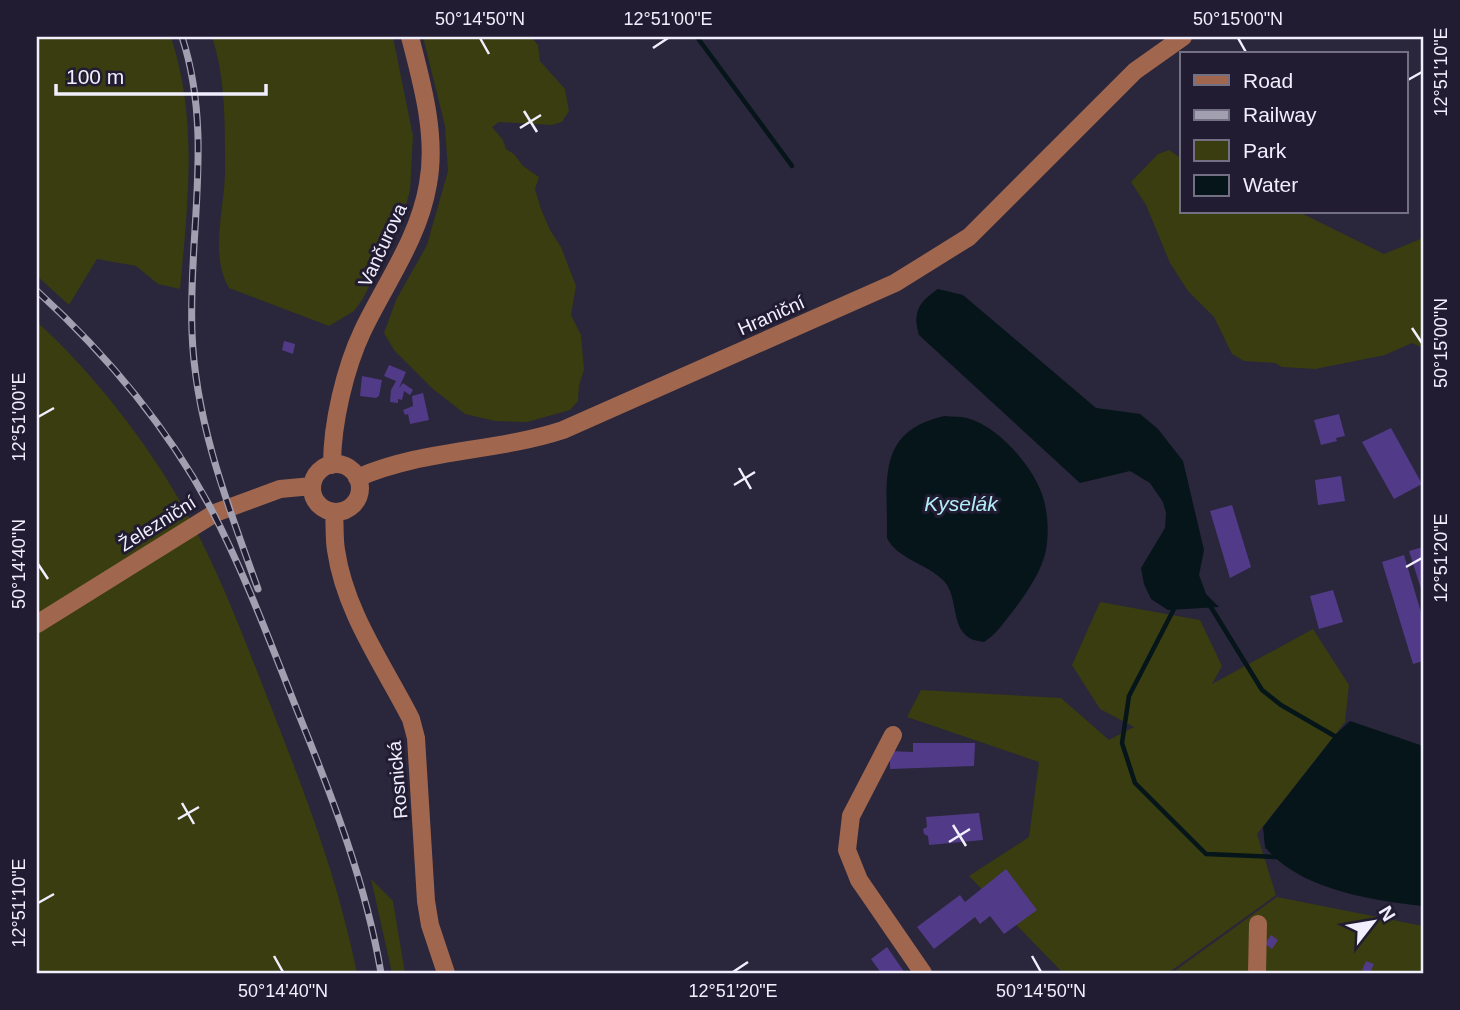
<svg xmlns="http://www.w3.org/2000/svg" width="1460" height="1010" font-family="Arial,sans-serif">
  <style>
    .green { fill: #393d0f }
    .water { fill: #051519 }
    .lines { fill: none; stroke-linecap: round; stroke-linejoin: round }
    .stream { stroke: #051519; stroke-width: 4.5 }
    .building { fill: #513b88 }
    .minor { stroke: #a0674e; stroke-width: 18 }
    .rail-casing { stroke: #a29fb1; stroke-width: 7 }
    .rail { stroke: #211c31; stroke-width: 4.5; stroke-dasharray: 13; stroke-linecap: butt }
    .ticks { fill: none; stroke: #f1effe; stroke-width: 2.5 }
    .labels { text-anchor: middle; stroke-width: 6; stroke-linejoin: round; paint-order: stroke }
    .street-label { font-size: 19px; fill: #f1effe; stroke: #211c31 }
    .water-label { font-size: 21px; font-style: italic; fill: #b2edf9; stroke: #211c31 }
    .neatline { fill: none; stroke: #f1effe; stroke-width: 2.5 }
    .ticks-label { font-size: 18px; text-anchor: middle; fill: #f1effe }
  </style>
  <rect width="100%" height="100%" fill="#2a263b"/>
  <path class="green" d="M37,37H171C198,119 188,205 180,289L158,284L136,266L97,259L69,305L37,276Z
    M212,37H393L413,136L410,191L399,228L362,300L354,311L329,326L229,288C209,254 225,208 225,171C225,127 226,79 212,37Z
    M423,37H531L538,45L540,61L565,89L569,111L562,122L552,125L499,122L492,127L503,140L506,149L514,154L523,166L539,177L535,189L541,209L550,230L561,247L576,286L571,315L581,335L584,370L579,385L578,401L570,410L527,422L495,421L465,414L433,389L394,350L384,333L396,300L427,245L448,171L445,126Z
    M1169,150L1182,159V212H1299L1384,254L1423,238V348L1412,343L1385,355L1315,369L1282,367L1275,363L1244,361L1232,354L1214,317L1188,291L1170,263L1146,205L1131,182L1158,154Z
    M37,322C94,373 153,450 189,517C223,580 247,646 273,712C307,798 339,883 357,973H37Z
    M1100,602L1200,620L1222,666L1212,684L1313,629L1349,685L1345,722L1257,834L1276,895L1168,973H1063L969,876L1029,837L1039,762L907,717L921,690L1061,698L1109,740L1134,727L1100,709L1072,665Z
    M371,879L393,901L405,973H392Z
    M1277,897L1423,926V973H1172Z"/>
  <path class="water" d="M938,289L963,295L1096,408L1140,414L1158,429L1183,461L1204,550L1199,575L1206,594L1219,607L1168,610L1151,599L1144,584L1141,568L1165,528L1166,513L1163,502L1150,483L1130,471L1080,483L919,335C912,312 919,302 938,289Z
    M945,416C952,417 960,416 967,418C998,426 1033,466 1043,497C1048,514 1049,532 1046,550C1042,571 1026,594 1013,611C1004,622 996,635 984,642C979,641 971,640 968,637C951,625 958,596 944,581C928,564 897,559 887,538C888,481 875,431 945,416Z
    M1350,721L1423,746V906C1373,901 1298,889 1265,847L1263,827L1335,735Z"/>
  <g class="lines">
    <path class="stream" d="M697,37L792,166
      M1209,604L1262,690L1281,705L1338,738
      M1176,605L1129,696L1122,743L1135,783L1206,854L1275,857"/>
  </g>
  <path class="building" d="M284,341L295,344L293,354L282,350Z
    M389,365L406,372L399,388L403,383L413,390L410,395L404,391L402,400L398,399V403L390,402L391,390L396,381L384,376Z
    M362,376L382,380L379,396L376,398L360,396Z
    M423,393L429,420L410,424L408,414L405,415L403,410L413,406L412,396Z
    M1339,414L1345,436L1336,438L1337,441L1321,445L1314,420Z
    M1391,428L1422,484L1394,499L1362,442Z
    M1341,476L1345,501L1318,505L1315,480Z
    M1232,505L1251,567L1230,578L1210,511Z
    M1423,547V595L1409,551Z
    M1404,555L1423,619V661L1413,664L1382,562Z
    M1333,590L1343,622L1319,629L1310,596Z
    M913,743H975L974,766L890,769V751L913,752Z
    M979,813L983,840L929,845L928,836L924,834L923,829L927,827L926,817Z
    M1006,869L1037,910L1004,934L990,916L980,924L975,917L934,949L917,927L960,895L965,902Z
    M1271,935L1278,940L1272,949L1265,944Z
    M887,947L905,973H881L871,959Z
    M1366,961L1374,964L1370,973L1362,970Z"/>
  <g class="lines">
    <path class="minor" d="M312 488a24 24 0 1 1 48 0a24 24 0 1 1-48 0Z
      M332,465C332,423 345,368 363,330C386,282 419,238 428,184C437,136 422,83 410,37
      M357,478C423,449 496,452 563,430L895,283L969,237L1135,71L1183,37
      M334,512C335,525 334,538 336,550C345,612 383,664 411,719L416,738L426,901L430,925L446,973
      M37,624L215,513L280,489L312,486
      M893,735L851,816L847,850L859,880L923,973
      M1257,973L1258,924"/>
    <defs>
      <path id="rail" d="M182,37C214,134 188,234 192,332C195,421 228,506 258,589
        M37,291C105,353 165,424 209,505C245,573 271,645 299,715C333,799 366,884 381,973"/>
    </defs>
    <use href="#rail" class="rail-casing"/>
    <use href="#rail" class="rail"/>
  </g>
  <path class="ticks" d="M480,38L489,54M1238,38L1247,54M653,48L668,38M1406,81L1422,72M524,111L537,132M520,128L541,115M1412,328L1422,343M38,417L54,408M739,468L751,489M734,485L755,472M38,564L48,579M1406,567L1422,558M182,803L194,824M178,819L199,807M953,825L966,846M949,842L970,829M38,903L54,894M274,956L283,972M1032,956L1041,972M733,972L748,962"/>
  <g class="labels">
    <g class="street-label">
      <text transform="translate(382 245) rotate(-65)" y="7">Vančurova</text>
      <text transform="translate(771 315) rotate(-24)" y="7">Hraniční</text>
      <text transform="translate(157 523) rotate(-32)" y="7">Železniční</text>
      <text transform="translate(397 780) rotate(-95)" y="7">Rosnická</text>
    </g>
    <g class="water-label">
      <text x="961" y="511">Kyselák</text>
    </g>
  </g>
  <rect width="1460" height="1010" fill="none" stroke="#211c31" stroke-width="77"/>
  <rect x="1180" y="52" width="228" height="161" fill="#211c31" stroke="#747083" stroke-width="2"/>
  <rect x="1194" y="75" width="35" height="10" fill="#a0674e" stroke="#747083" stroke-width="2"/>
  <text x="1243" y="88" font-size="21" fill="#f1effe">Road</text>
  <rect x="1194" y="110" width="35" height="10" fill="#a29fb1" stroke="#747083" stroke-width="2"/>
  <text x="1243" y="122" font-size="21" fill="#f1effe">Railway</text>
  <rect x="1194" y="140" width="35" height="21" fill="#393d0f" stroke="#747083" stroke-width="2"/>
  <text x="1243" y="158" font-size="21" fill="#f1effe">Park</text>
  <rect x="1194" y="175" width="35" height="21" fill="#051519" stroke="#747083" stroke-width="2"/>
  <text x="1243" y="192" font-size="21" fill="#f1effe">Water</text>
  <g transform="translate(1373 922) rotate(59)" stroke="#211c31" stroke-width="5" paint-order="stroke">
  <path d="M0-5L12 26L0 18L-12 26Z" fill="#f1effe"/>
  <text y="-10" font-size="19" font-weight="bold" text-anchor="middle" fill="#f1effe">N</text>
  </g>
  <path d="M56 84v10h210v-10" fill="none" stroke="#f1effe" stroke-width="3.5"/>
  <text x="66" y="84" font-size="21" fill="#f1effe" stroke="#211c31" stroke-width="5" paint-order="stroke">100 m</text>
  <rect x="38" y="38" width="1384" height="934" class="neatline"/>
  <g class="ticks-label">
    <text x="480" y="25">50°14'50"N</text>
    <text x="668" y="25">12°51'00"E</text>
    <text x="1238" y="25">50°15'00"N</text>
    <text transform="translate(1441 72) rotate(-90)" y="6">12°51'10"E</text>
    <text transform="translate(1441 343) rotate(-90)" y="6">50°15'00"N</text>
    <text transform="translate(19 417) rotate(-90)" y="6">12°51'00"E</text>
    <text transform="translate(1441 558) rotate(-90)" y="6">12°51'20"E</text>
    <text transform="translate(19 564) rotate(-90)" y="6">50°14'40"N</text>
    <text transform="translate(19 903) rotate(-90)" y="6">12°51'10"E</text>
    <text x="283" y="997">50°14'40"N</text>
    <text x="733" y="997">12°51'20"E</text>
    <text x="1041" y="997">50°14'50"N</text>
  </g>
</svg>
